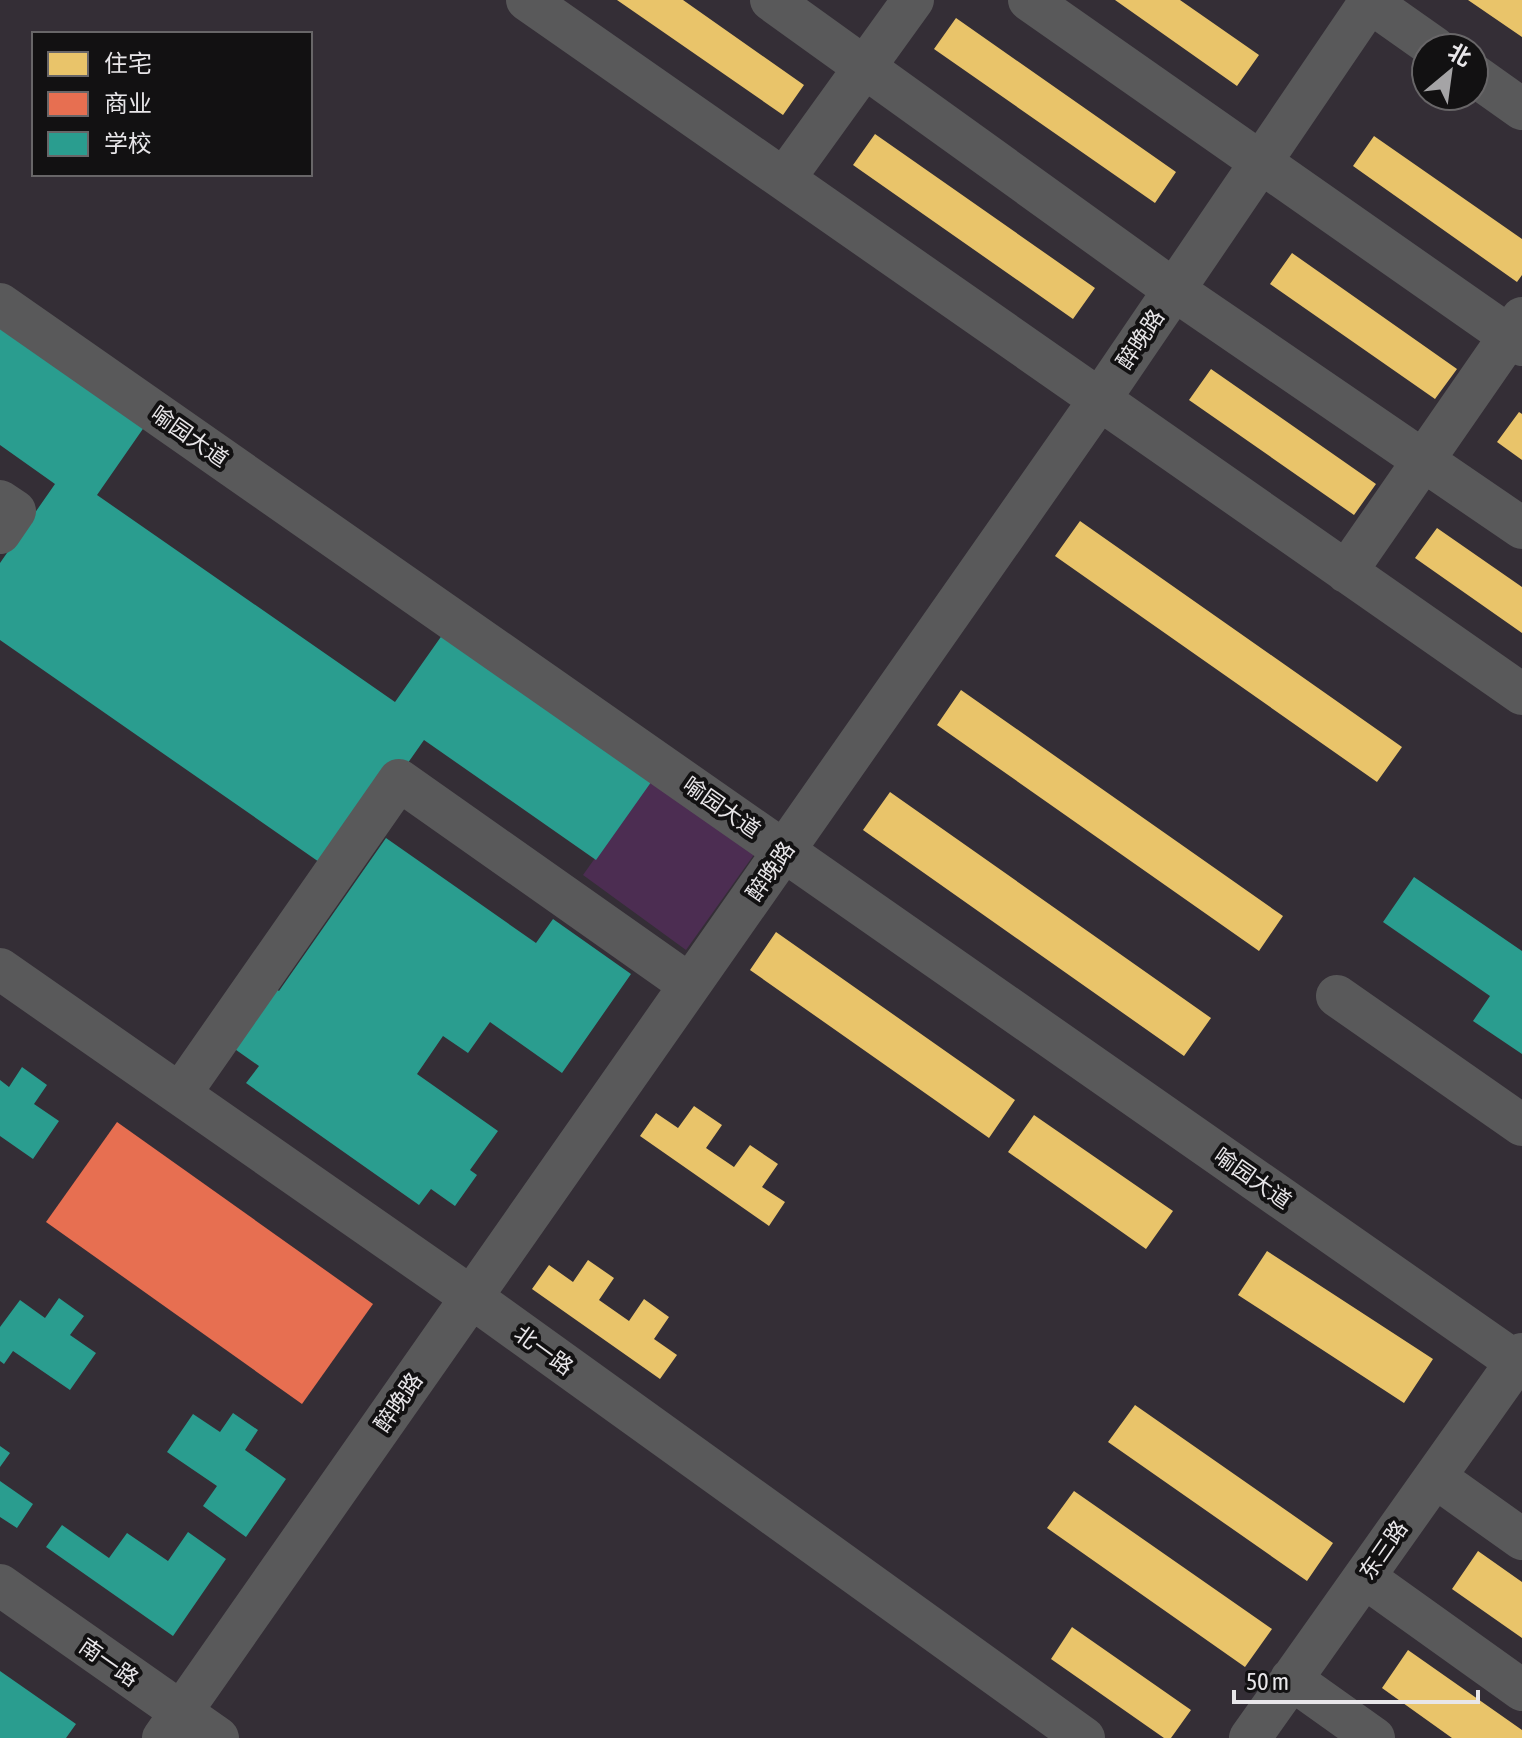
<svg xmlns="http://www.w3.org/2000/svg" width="1522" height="1738" font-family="'Asap Condensed','Noto Sans SC',sans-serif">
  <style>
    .built { fill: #342e36; fill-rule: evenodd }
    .green { fill: #4c2d52 }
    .homes { fill: #e9c46a }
    .shops { fill: #e76f51 }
    .schools { fill: #2a9d8f }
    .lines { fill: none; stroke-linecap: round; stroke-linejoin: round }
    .minor { stroke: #59595a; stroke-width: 42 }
    .labels { text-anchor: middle; stroke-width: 8; stroke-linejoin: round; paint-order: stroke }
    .street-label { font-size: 22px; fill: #e8e6e9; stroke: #121112 }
  </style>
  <rect width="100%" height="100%" fill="#29282a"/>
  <path class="built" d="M0,0H1522V1738H0ZM34,34H310V174H34ZM1426,48H1474V96H1426Z"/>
  <path class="green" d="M652,778L758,849L686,950L583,875Z"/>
  <path class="homes" d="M617,0H683L804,85L783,115Z
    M1115,0H1180L1259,55L1237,86Z
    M1468,0H1522V37Z
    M956,18L1176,172L1155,203L934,49Z
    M875,134L1095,288L1073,319L853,165Z
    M1374,136L1522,239V275L1517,282L1353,166Z
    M1292,253L1457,369L1435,399L1270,284Z
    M1211,369L1376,484L1354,515L1189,400Z
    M1519,412L1522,414V460L1497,442Z
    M1080,521L1402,747L1377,782L1055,556Z
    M1437,528L1522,587V633L1415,558Z
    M961,690L1283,916L1259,951L937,725Z
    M890,792L1211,1018L1184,1056L863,830Z
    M776,932L1015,1100L989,1138L750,970Z
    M694,1106L722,1125L706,1148L734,1167L750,1145L778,1164L762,1187L785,1202L769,1226L640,1136L656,1113L678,1128Z
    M1034,1115L1173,1211L1146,1249L1008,1152Z
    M1267,1251L1433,1359L1404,1403L1238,1295Z
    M588,1260L614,1278L599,1300L629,1321L644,1299L669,1317L654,1339L677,1355L660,1379L532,1289L549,1265L573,1282Z
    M1135,1405L1333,1543L1307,1581L1108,1442Z
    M1074,1491L1272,1629L1245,1667L1047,1528Z
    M1478,1551L1522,1582V1638L1452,1589Z
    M1072,1627L1191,1710L1171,1738H1164L1051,1659Z
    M1408,1650L1522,1730V1738H1452L1382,1688Z"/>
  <path class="shops" d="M117,1122L373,1304L302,1404L46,1222Z"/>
  <path class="schools" d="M0,321L147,423L97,495L395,702L445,631L654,778L596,860L424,740L332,871L0,640V563L55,484L0,445Z
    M386,838L536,943L553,919L631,974L562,1073L490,1022L468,1053L443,1036L417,1074L498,1131L470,1170L477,1175L455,1206L431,1189L419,1205L246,1083L259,1066L222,1040L263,980L279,991Z
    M1414,877L1522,951V1054L1473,1021L1490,996L1383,922Z
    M22,1067L47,1085L34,1104L59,1121L33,1159L0,1136V1080L9,1087Z
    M59,1298L84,1316L70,1335L96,1353L70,1390L13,1351L4,1364L0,1361V1327L20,1300L45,1318Z
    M233,1413L258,1430L245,1450L286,1479L246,1537L203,1506L217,1486L167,1452L193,1414L220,1432Z
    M0,1446L10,1453L0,1467Z
    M0,1481L33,1504L17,1528L0,1517Z
    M62,1525L109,1558L127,1533L168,1561L188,1532L226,1559L173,1636L46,1547Z
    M0,1671L76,1724L66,1738H0Z"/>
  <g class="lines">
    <path class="minor" d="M527,0L1522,694
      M771,0L1174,290L1522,528
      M1029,0L1522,345
      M1367,0L1435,48
      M1474,75L1522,109
      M784,179L913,0
      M0,304L1522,1366
      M0,501L15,511L0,533
      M1346,572L1522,318
      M0,969L471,1297L1084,1738
      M1337,996L1522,1125
      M180,1094L399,780L690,985
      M1435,1477L1522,1539
      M1364,1577L1522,1690
      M0,1585L218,1738
      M1291,1679L1374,1738
      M163,1738L1100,399L1371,0
      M1250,1738L1522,1354"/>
  </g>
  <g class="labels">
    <g class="street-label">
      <text transform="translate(1140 339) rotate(-56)" y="8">醉晚路</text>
      <text transform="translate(190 436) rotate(35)" y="8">喻园大道</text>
      <text transform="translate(722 807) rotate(35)" y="8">喻园大道</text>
      <text transform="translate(770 871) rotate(-55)" y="8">醉晚路</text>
      <text transform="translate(1253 1178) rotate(35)" y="8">喻园大道</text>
      <text transform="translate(544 1350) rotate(36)" y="8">北一路</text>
      <text transform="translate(398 1402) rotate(-55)" y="8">醉晚路</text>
      <text transform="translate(1383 1550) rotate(-55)" y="8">东三路</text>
      <text transform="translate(109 1662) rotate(35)" y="8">南一路</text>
    </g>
  </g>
  <rect x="32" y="32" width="280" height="144" fill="#121112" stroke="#686668" stroke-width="2"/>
  <rect x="48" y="52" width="40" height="24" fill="#e9c46a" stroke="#686668" stroke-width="2"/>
  <text x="104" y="72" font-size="24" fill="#e8e6e9">住宅</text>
  <rect x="48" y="92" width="40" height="24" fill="#e76f51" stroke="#686668" stroke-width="2"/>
  <text x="104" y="112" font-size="24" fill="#e8e6e9">商业</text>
  <rect x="48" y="132" width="40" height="24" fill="#2a9d8f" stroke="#686668" stroke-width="2"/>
  <text x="104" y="152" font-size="24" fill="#e8e6e9">学校</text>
  <g transform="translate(1450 72) rotate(29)"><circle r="38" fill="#121112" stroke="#686668" stroke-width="2"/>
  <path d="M0-6L14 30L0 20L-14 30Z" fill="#a5a4a6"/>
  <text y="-12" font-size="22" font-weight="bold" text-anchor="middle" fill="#e8e6e9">北</text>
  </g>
  <path d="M1234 1690v12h244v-12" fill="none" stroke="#e8e6e9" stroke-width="4"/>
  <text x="1246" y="1690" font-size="24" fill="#e8e6e9" stroke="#121112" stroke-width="6" paint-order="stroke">50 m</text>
</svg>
